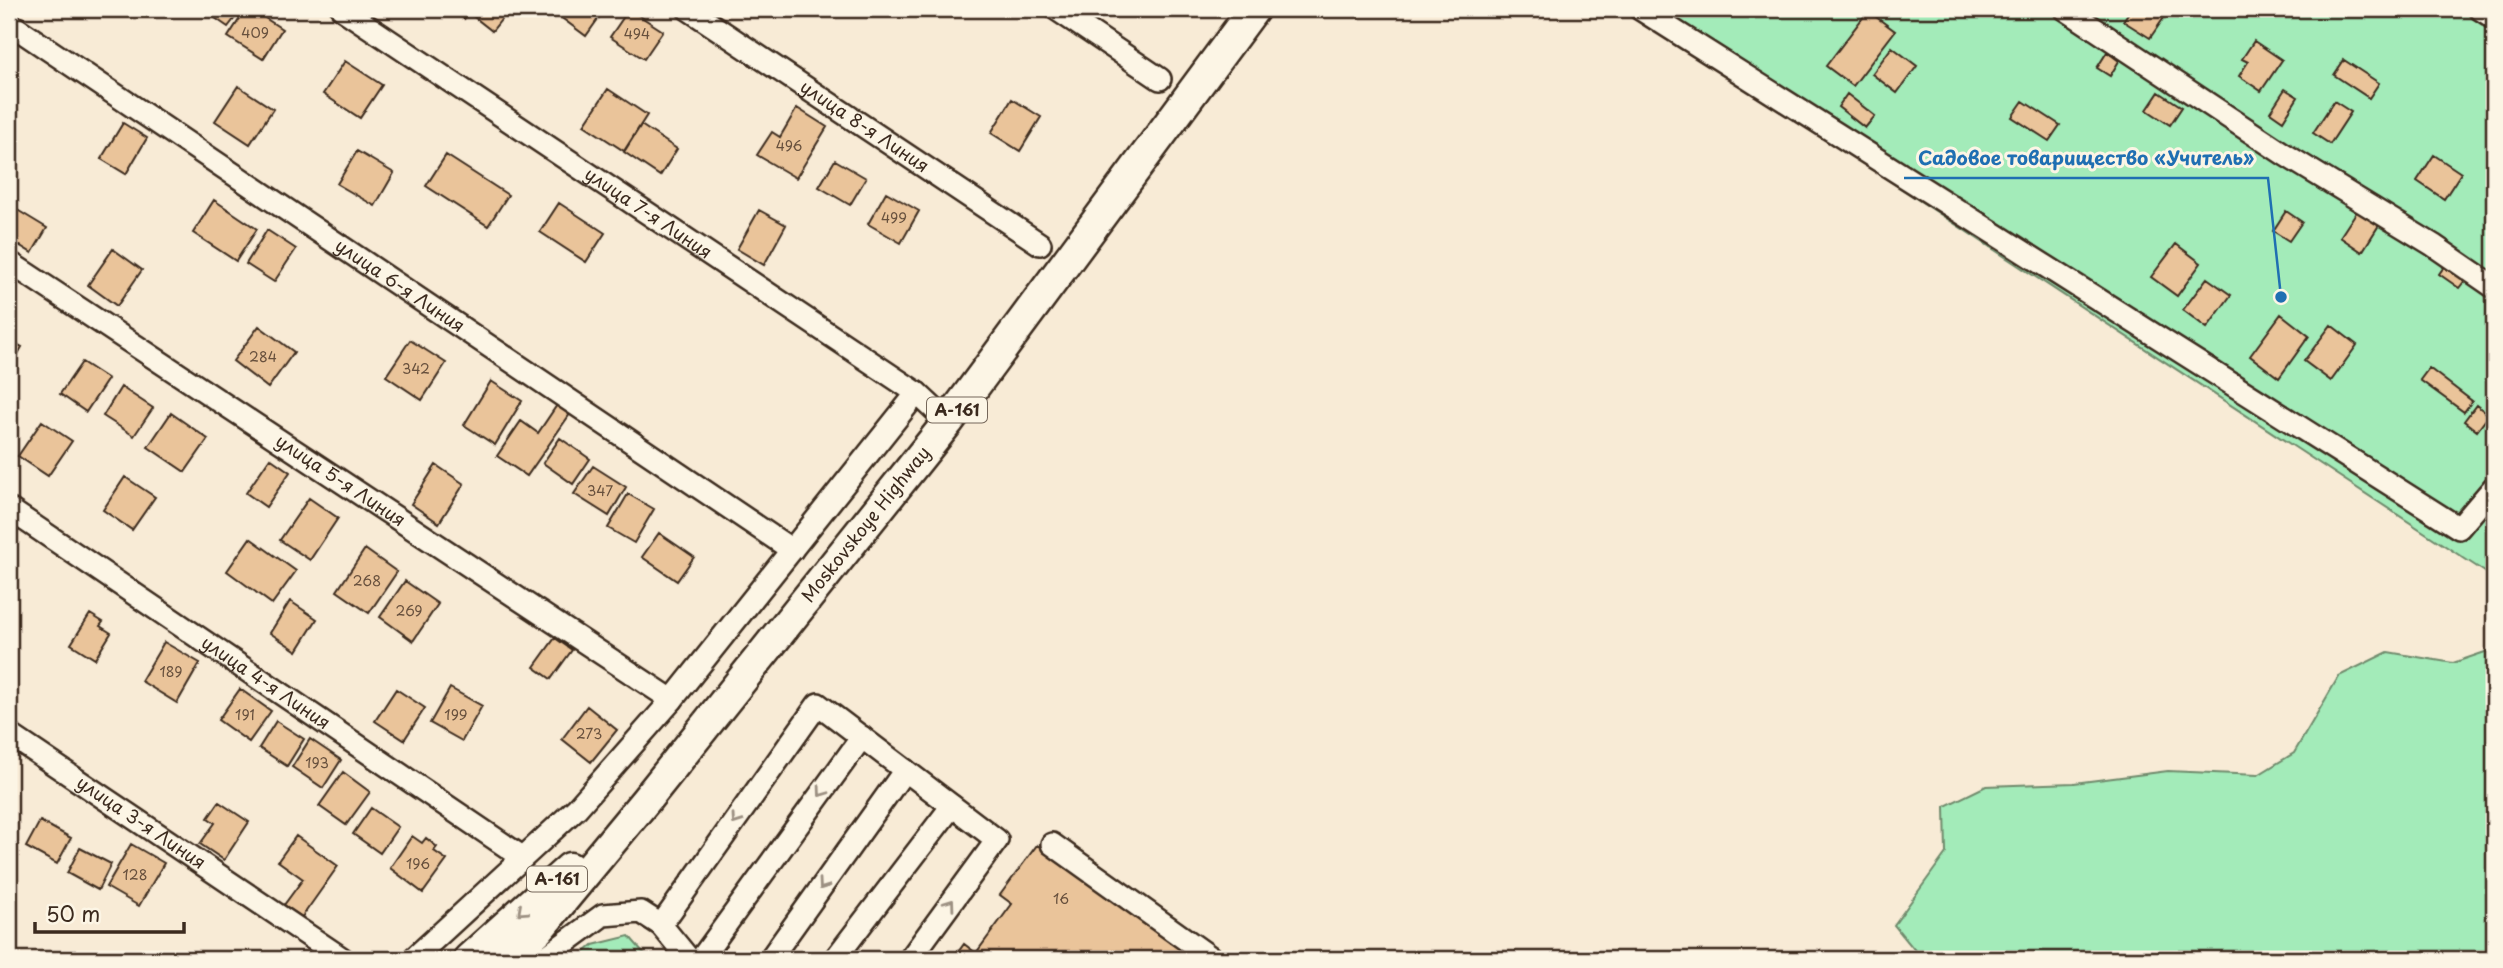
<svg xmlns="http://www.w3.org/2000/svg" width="2503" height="968" font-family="'Playpen Sans',sans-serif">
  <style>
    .green { fill: #a3ebb9; stroke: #6f8a6c; stroke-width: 2 }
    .building { fill: #eac49a; stroke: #3b2a1e; stroke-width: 2 }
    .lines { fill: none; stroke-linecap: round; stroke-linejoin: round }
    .minor-casing { stroke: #3b2a1e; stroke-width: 26 }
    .highway-casing { stroke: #3b2a1e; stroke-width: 35 }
    .minor { stroke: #fcf5e5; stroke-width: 21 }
    .highway { stroke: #fcf5e5; stroke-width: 30 }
    .oneway { stroke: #9c9082 }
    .labels { text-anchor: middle; stroke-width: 6; stroke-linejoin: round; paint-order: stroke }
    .number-label { font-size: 14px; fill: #67503d }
    .shield { fill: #fcf5e5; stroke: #75675a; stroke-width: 2 }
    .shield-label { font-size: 16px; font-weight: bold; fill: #3b2a1e }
    .street-label { font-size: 18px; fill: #3b2a1e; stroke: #fcf5e5 }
    .leader { fill: none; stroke: #1f6fb2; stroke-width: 2.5 }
    .callout-dot { fill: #1f6fb2; stroke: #fcf5e5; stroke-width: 2.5 }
    .callout-label { font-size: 19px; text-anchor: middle; font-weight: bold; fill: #1f6fb2; stroke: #fcf5e5; stroke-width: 6; stroke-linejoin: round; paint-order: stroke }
  </style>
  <rect width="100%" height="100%" fill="#f8ebd6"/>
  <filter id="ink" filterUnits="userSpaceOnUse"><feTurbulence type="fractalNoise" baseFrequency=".0143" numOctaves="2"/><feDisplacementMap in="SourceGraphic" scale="14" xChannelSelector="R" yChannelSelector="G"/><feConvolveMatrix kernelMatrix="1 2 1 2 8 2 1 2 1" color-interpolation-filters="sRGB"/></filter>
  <g filter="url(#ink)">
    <path class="green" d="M1645,9H2494V578L1640,17Z
      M2494,649V959H1922L1894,925L1946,853L1945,806L1986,786L2074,783L2168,771L2258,775L2294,753L2339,676L2388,652L2453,663Z
      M629,936L649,959H577L593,945Z"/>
    <path class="building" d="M202,9H242L228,27Z
      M246,9H251L282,29L263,59L228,37Z
      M452,9H505L508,11L492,31L469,13L464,19Z
      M564,9H605L586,36L559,16Z
      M629,9L663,31L644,59L610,37Z
      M2131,9H2170L2150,38L2123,21Z
      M1868,11L1895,31L1853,86L1826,66Z
      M2254,41L2282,60L2261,91L2239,76L2248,62L2242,59Z
      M1892,47L1917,66L1897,93L1872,74Z
      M2107,52L2119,61L2110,76L2097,68Z
      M2344,60L2379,83L2369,98L2334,75Z
      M345,61L382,85L360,118L323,94Z
      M238,86L273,109L250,144L215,121Z
      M608,89L647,115L624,151L584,125Z
      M2285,89L2298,97L2283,121L2270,112Z
      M2159,92L2182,107L2170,125L2147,110Z
      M1847,94L1875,116L1865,128L1838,107Z
      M1012,99L1041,117L1020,151L991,133Z
      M2023,101L2060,125L2049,141L2012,117Z
      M2334,101L2351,112L2330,144L2313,133Z
      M797,108L827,127L796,178L757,155L772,132L780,137Z
      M123,123L147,138L126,174L101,159Z
      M641,125L677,149L660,176L624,152Z
      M357,151L394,173L375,206L337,184Z
      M446,155L508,195L488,226L426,186Z
      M2434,155L2461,173L2444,199L2417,181Z
      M835,160L866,178L850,205L819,187Z
      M886,192L919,211L901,243L868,224Z
      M214,200L257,229L236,261L193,233Z
      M559,203L605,233L586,262L540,232Z
      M14,208L47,228L32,253L9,239V218Z
      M759,210L786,225L764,265L737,249Z
      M2286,211L2302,222L2289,241L2273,231Z
      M2357,211L2379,225L2362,252L2340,237Z
      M267,230L296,249L274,282L246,264Z
      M2176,244L2201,263L2177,296L2151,277Z
      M113,249L142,270L117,306L88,285Z
      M2446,264L2466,279L2459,288L2439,274Z
      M2207,278L2231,295L2207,328L2183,310Z
      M2281,314L2309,336L2279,378L2250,356Z
      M2331,325L2357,345L2331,381L2304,361Z
      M259,326L294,352L268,388L233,361Z
      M9,340L22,347L9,370Z
      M410,340L446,363L422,400L386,376Z
      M82,362L108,379L86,412L60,394Z
      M2429,368L2472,401L2464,412L2420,380Z
      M491,381L522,401L495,445L464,425Z
      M121,387L153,408L134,436L103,416Z
      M557,405L570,414L527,476L497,456L521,421L538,433Z
      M2476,405L2489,415L2477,431L2464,421Z
      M171,413L208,439L185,472L148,447Z
      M42,421L72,441L48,476L18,456Z
      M560,438L590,459L573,484L543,463Z
      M270,458L290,472L266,507L246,493Z
      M436,465L464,484L439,523L411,504Z
      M593,466L626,487L609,516L574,494Z
      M125,477L155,497L132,530L103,510Z
      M628,494L654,509L634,543L608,528Z
      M309,498L338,518L310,560L280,540Z
      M659,533L694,557L677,581L642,557Z
      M250,538L296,571L272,604L227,571Z
      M365,549L397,572L369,613L337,591Z
      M405,581L438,604L413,641L380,617Z
      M290,601L317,619L297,651L270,633Z
      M90,614L103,622L100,626L111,633L95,659L71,644Z
      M555,638L572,650L551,679L534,667Z
      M164,642L200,663L177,703L141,681Z
      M450,688L482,706L462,741L430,723Z
      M240,689L271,711L249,742L218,720Z
      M396,689L425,708L404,740L375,721Z
      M587,706L617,730L591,762L562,739Z
      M276,721L304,739L287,766L259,748Z
      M310,739L341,760L323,788L292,767Z
      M343,772L370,792L346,825L319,806Z
      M219,802L249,822L224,860L200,844L215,823L208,818Z
      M371,808L398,827L380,853L353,834Z
      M40,821L71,838L57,864L26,847Z
      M296,836L338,866L302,917L284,905L303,879L278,861Z
      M412,836L422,843L426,838L437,847L434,851L447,860L423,893L390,868Z
      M131,844L164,863L139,906L106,887Z
      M1037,845L1049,854L1197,959H953L964,944L976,953L1012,904L1000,895Z
      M80,848L111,864L98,890L67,873Z"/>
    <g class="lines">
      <defs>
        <g id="minor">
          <path id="s1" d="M342,9L917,393L948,422"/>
          <path id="s2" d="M688,9L1040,244"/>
          <path d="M1056,9L1160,79"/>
          <path d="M1640,9L2459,528L2494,487"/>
          <path d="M2065,9L2284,154L2433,245L2494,287"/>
          <path d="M2480,9L2494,18"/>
          <path id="s3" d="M9,23L792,550"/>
          <path id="s4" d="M9,262L672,700"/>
          <path id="s5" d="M9,509L522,857"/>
          <path id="s6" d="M9,734L343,959"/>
          <path d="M1052,844L1213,959"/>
          <path d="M661,925L818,704L997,840L910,959"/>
          <path d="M413,959L577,808L672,700L917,393"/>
          <path d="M543,959L603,915L641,912L661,925L689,959"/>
          <path d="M701,959L862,737"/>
          <path d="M770,959L905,770"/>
          <path d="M835,959L952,806"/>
        </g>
        <g id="highway">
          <path d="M469,959L570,868"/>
          <path id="s7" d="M507,959L539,929L646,800L948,422L1254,9"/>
        </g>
      </defs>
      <use href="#minor" class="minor-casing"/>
      <use href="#highway" class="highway-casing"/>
      <use href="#minor" class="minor"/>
      <use href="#highway" class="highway"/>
    </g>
    <defs><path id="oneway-chevron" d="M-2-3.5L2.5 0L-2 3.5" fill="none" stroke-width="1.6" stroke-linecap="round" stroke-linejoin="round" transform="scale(1.75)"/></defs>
    <g class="oneway">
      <use href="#oneway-chevron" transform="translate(822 792) rotate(126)"/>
      <use href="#oneway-chevron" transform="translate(736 820) rotate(125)"/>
      <use href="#oneway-chevron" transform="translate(823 885) rotate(125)"/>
      <use href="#oneway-chevron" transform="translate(950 904) rotate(-54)"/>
      <use href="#oneway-chevron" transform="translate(522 911) rotate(138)"/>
    </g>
  </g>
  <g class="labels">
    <g class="number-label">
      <text x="255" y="38">409</text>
      <text x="637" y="39">494</text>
      <text x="789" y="151">496</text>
      <text x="894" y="223">499</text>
      <text x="263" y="362">284</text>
      <text x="416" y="374">342</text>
      <text x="600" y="496">347</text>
      <text x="367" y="586">268</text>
      <text x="409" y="616">269</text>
      <text x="171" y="677">189</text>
      <text x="245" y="720">191</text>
      <text x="456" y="720">199</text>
      <text x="589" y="739">273</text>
      <text x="317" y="768">193</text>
      <text x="418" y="869">196</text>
      <text x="135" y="880">128</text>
      <text x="1061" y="904">16</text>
    </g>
    <g class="shield">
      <rect x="927" y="397.5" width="60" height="25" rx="5"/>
      <rect x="527" y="866.5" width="60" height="25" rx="5"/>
    </g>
    <g class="shield-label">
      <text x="957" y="416">А-161</text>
      <text x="557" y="885">А-161</text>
    </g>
    <g class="street-label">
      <text dy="6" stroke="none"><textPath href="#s2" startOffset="212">улица 8-я Линия</textPath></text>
      <text dy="6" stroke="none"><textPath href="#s1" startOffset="368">улица 7-я Линия</textPath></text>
      <text dy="6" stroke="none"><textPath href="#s3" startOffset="471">улица 6-я Линия</textPath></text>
      <text dy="6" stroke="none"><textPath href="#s4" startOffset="397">улица 5-я Линия</textPath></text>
      <text dy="6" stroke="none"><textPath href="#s7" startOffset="564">Moskovskoye Highway</textPath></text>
      <text dy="6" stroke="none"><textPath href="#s5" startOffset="310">улица 4-я Линия</textPath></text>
      <text dy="6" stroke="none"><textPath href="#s6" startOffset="159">улица 3-я Линия</textPath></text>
    </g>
  </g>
  <path class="leader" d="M2281 297L2268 178H1904"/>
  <circle class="callout-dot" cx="2281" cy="297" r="7"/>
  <g class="callout-label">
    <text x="2086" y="165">Садовое товарищество «Учитель»</text>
  </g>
  <rect width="2503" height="968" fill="none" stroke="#fcf5e5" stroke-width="35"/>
  <rect x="18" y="18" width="2468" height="933" fill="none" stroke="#3b2a1e" stroke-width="2.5" filter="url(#ink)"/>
  <path d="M35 922v10h149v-10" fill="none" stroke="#3b2a1e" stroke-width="3.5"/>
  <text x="46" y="922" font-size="21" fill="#3b2a1e" stroke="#fcf5e5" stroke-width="5" paint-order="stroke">50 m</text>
</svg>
